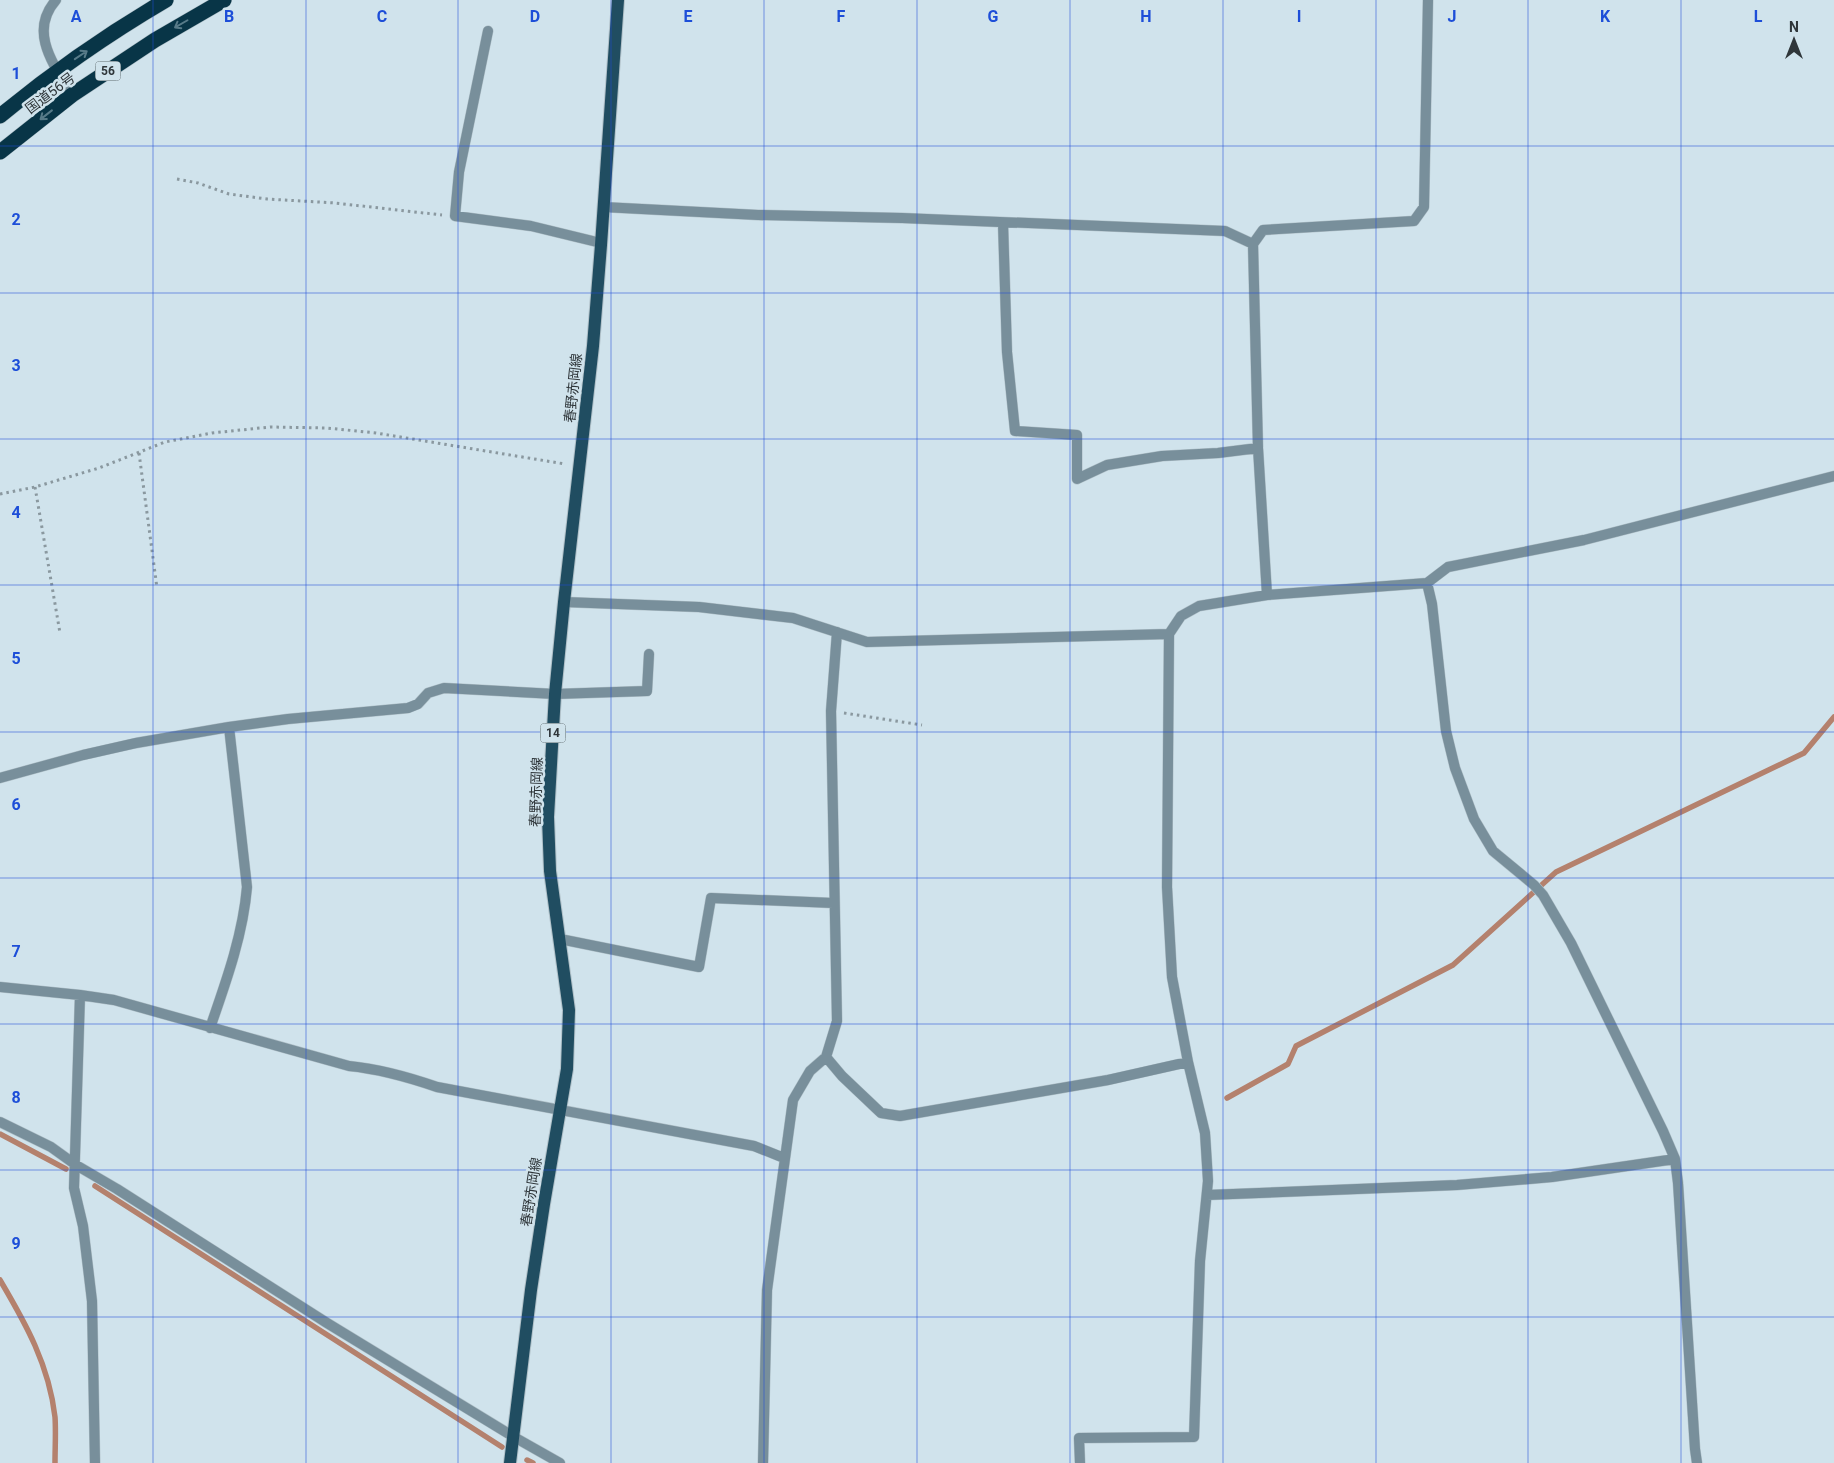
<svg xmlns="http://www.w3.org/2000/svg" width="1834" height="1463" font-family="Roboto,'Noto Sans JP',sans-serif">
  <style>
    .lines { fill: none; stroke-linecap: round; stroke-linejoin: round }
    .stream { stroke: #b4816d; stroke-width: 5.5 }
    .street-casing { stroke: #b0c0c8; stroke-width: 11 }
    .primary-casing { stroke: #b0c0c8; stroke-width: 14 }
    .highway-casing { stroke: #b0c0c8; stroke-width: 16 }
    .path { stroke: #8a989f; stroke-width: 3; stroke-dasharray: 2.5 4; stroke-linecap: butt }
    .street { stroke: #788f9b; stroke-width: 10 }
    .primary { stroke: #204d61; stroke-width: 12 }
    .highway { stroke: #083547; stroke-width: 15 }
    .oneway { stroke: #587b89 }
    .grid { fill: none; stroke: #1d4ed8; stroke-width: 1; stroke-opacity: 0.55 }
    .labels { text-anchor: middle; stroke-width: 5; stroke-linejoin: round; paint-order: stroke }
    .shield { fill: #d0e3ec; stroke: #5f6a6f; stroke-width: 1 }
    .shield-label { font-size: 12px; font-weight: bold; fill: #2f363a }
    .street-label { font-size: 14px; fill: #2f363a; stroke: #d0e3ec }
    .grid-label { font-size: 16px; text-anchor: middle; font-weight: bold; fill: #1d4ed8; stroke: #d0e3ec; stroke-width: 5; stroke-linejoin: round; paint-order: stroke }
  </style>
  <rect width="100%" height="100%" fill="#d0e3ec"/>
  <g class="lines">
    <path class="stream" d="M1227,1098L1288,1064L1296,1046L1453,965L1556,872L1804,753L1834,717
      M0,1134L66,1169
      M95,1186L502,1447
      M0,1280C26,1324 49,1365 55,1417C56,1432 55,1448 55,1463
      M527,1460L533,1463"/>
    <defs>
      <path id="street" d="M56,0C28,32 54,65 72,95
        M488,31L459,172L455,216L531,226L601,243
        M603,207L758,215L902,218L1225,231L1253,244
        M1003,223L1007,352L1015,431L1077,435V479L1107,465L1162,456L1218,453L1258,448
        M1427,583L1432,604L1446,731L1455,768L1474,819L1493,851L1534,885L1543,895L1571,943L1663,1131L1675,1159L1678,1183L1695,1449L1697,1463
        M1267,595L1258,448L1253,244L1263,230L1414,221L1424,207L1428,0
        M564,602L699,607L793,618L867,642L1169,634
        M0,778L83,755L136,743L229,727
        M560,939L699,967L711,898L833,903
        M0,987L80,995
        M210,1028C226,982 243,935 247,887L229,727L288,719L408,708L418,704L428,693L444,688L555,694L647,691L649,654
        M826,1057L837,1021L831,711L837,632
        M0,1122L51,1147L76,1165L117,1189L327,1323L514,1437L560,1463
        M1207,1195L1457,1185L1552,1177L1675,1159
        M95,1463L92,1301L83,1226L74,1188L80,995L114,1000L349,1066C380,1069 408,1077 437,1087L754,1146L784,1158
        M763,1463L767,1290L793,1100L810,1071L826,1057L842,1076L881,1113L900,1116L1108,1080L1188,1062
        M1080,1463L1079,1438L1194,1437L1200,1261L1208,1181L1205,1133L1188,1062L1172,977L1167,887L1169,634L1181,616L1199,606L1267,595L1427,583L1448,567L1584,540L1834,476"/>
      <path id="primary" d="M510,1463L531,1290L544,1204L567,1069L569,1010L550,871L548,817L555,694L564,602L593,346L601,245L618,0"/>
      <path id="highway" d="M0,116C52,73 108,34 166,0
        M0,152L72,95L155,40L224,0"/>
    </defs>
    <use href="#street" class="street-casing"/>
    <use href="#primary" class="primary-casing"/>
    <use href="#highway" class="highway-casing"/>
    <path class="path" d="M177,179L198,183L229,194L267,199L335,203L442,215
      M139,453L157,588
      M35,487L60,633
      M0,494L35,487L99,468L165,442L212,433L270,427L327,428L376,433L565,464
      M844,713L922,725"/>
    <use href="#street" class="street"/>
    <use href="#primary" class="primary"/>
    <use href="#highway" class="highway"/>
  </g>
  <defs><path id="oneway-shaft" d="M-6 0H5M1.5-3L5.5 0L1.5 3" fill="none" stroke-width="1.6" stroke-linecap="round" stroke-linejoin="round" transform="scale(1.25)"/></defs>
  <g class="oneway">
    <use href="#oneway-shaft" transform="translate(181 24) rotate(150)"/>
    <use href="#oneway-shaft" transform="translate(81 55) rotate(-34)"/>
    <use href="#oneway-shaft" transform="translate(46 115) rotate(142)"/>
  </g>
  <path class="grid" d="M153,0V1463M306,0V1463M458,0V1463M611,0V1463M764,0V1463M917,0V1463M1070,0V1463M1223,0V1463M1376,0V1463M1528,0V1463M1681,0V1463M0,146H1834M0,293H1834M0,439H1834M0,585H1834M0,732H1834M0,878H1834M0,1024H1834M0,1170H1834M0,1317H1834"/>
  <g class="labels">
    <g class="shield">
      <rect x="95.5" y="61.5" width="25" height="19" rx="4"/>
      <rect x="540.5" y="723.5" width="25" height="19" rx="4"/>
    </g>
    <g class="shield-label">
      <text x="108" y="75">56</text>
      <text x="553" y="737">14</text>
    </g>
    <g class="street-label">
      <text transform="translate(50 93) rotate(-37)" y="5">国道56号</text>
      <text transform="translate(573 388) rotate(-84)" y="5">春野赤岡線</text>
      <text transform="translate(536 792) rotate(-88)" y="5">春野赤岡線</text>
      <text transform="translate(531 1192) rotate(-81)" y="5">春野赤岡線</text>
    </g>
  </g>
  <g class="grid-label">
    <text x="76" y="22">A</text>
    <text x="229" y="22">B</text>
    <text x="382" y="22">C</text>
    <text x="535" y="22">D</text>
    <text x="688" y="22">E</text>
    <text x="841" y="22">F</text>
    <text x="993" y="22">G</text>
    <text x="1146" y="22">H</text>
    <text x="1299" y="22">I</text>
    <text x="1452" y="22">J</text>
    <text x="1605" y="22">K</text>
    <text x="1758" y="22">L</text>
    <text x="16" y="79">1</text>
    <text x="16" y="225">2</text>
    <text x="16" y="371">3</text>
    <text x="16" y="518">4</text>
    <text x="16" y="664">5</text>
    <text x="16" y="810">6</text>
    <text x="16" y="957">7</text>
    <text x="16" y="1103">8</text>
    <text x="16" y="1249">9</text>
  </g>
  <g transform="translate(1794 40)" stroke="#d0e3ec" stroke-width="4" paint-order="stroke">
  <path d="M0-4L9 19L0 12L-9 19Z" fill="#2f363a"/>
  <text y="-8" font-size="14" font-weight="bold" text-anchor="middle" fill="#2f363a">N</text>
  </g>
</svg>
